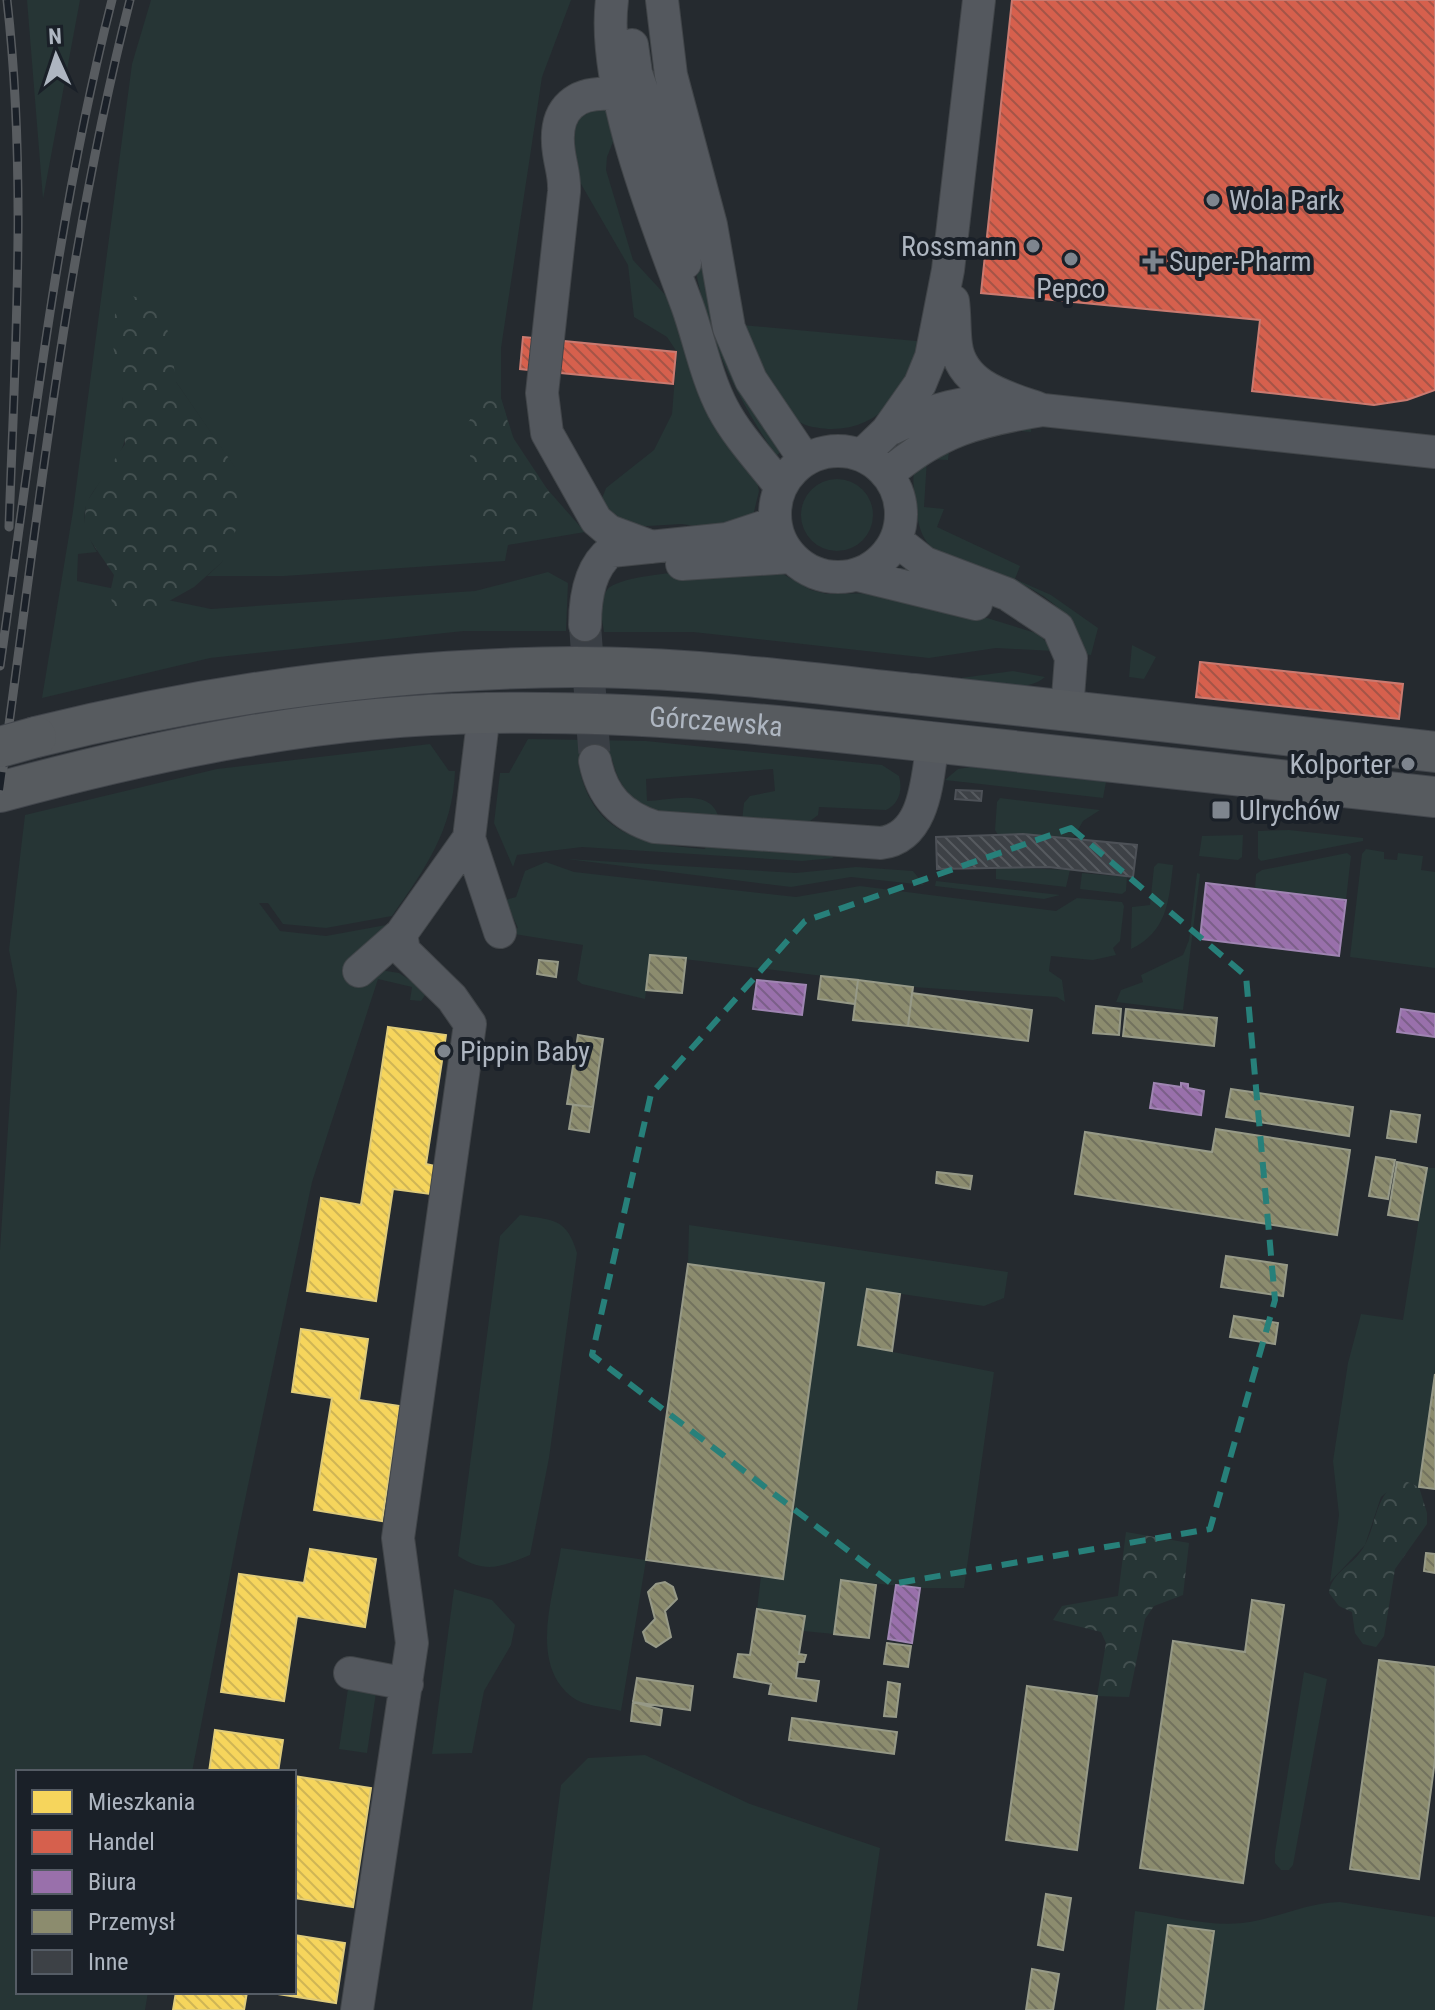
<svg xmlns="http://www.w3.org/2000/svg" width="1435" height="2010" font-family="'Roboto Condensed',sans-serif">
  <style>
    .grass { fill: #263535 }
    .forest { fill: url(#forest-crowns) }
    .homes { fill: url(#homes-back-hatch); stroke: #e0cc7a; stroke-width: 2 }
    .shops { fill: url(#shops-back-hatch); stroke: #ca7a70; stroke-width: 2 }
    .offices { fill: url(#offices-back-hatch); stroke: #9f85b2; stroke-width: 2 }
    .industry { fill: url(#industry-back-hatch); stroke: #969987; stroke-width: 2 }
    .building { fill: url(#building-back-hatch); stroke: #4d5157; stroke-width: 2 }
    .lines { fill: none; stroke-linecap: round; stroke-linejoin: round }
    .minor-tunnel { stroke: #3a3f45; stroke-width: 32; stroke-dasharray: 32 16; stroke-linecap: butt }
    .minor-casing { stroke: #414549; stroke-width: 34 }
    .major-casing { stroke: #42464c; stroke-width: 42 }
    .minor { stroke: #54585e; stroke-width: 32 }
    .major { stroke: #575b5f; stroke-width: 40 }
    .rail-casing { stroke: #585c60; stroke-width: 9 }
    .rail { stroke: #1a2028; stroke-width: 6; stroke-dasharray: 18; stroke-linecap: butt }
    .major-bridge-casing { stroke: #42464c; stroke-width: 42; stroke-linecap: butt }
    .major-bridge { stroke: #575b5f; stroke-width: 40 }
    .marked { fill: none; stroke: #27807a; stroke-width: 6; stroke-dasharray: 16 10; stroke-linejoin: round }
    .poi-dot { fill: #7e858e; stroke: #1a2028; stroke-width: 3 }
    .labels { text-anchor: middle; stroke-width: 8; stroke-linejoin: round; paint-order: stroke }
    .poi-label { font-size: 28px; fill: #aeb6c1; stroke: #1a2028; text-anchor: start }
    .street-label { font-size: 28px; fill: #aeb6c1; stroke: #1a2028 }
  </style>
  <defs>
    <pattern id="forest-crowns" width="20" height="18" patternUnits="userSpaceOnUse" patternTransform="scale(2)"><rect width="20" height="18" fill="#263535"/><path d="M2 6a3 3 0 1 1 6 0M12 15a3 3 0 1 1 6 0" fill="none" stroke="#435050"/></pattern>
    <pattern id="homes-back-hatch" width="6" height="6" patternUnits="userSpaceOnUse" patternTransform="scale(2)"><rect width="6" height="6" fill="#f6d55c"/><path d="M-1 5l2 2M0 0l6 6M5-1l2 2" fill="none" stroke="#cfb555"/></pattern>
    <pattern id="shops-back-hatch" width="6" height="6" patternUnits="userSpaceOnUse" patternTransform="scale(2)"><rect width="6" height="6" fill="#d6604d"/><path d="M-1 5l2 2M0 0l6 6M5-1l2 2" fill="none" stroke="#a55447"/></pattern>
    <pattern id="offices-back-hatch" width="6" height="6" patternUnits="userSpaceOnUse" patternTransform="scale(2)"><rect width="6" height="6" fill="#9970ab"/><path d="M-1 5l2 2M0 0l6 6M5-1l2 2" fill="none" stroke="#7b5f89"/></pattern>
    <pattern id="industry-back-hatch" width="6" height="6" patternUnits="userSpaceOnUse" patternTransform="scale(2)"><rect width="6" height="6" fill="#8c8c6e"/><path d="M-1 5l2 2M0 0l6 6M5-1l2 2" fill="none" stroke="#72725e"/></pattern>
    <pattern id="building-back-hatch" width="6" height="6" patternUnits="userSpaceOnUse" patternTransform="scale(2)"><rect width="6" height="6" fill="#3d4146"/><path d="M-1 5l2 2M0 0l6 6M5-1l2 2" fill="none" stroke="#565a5f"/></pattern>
  </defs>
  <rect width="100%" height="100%" fill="#252a2f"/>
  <path class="grass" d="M27,0H80L43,199Z
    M151,0H571L542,77L501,348V398L515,443L534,474L585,532L508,545L505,561L284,576H207L222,562L237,471L176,382L122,396C123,410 128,434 123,446C105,491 64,498 97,552L78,554L77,581L211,609L475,591L548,572L568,583L566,631H464L210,658L42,698L73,511L132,64Z
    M605,103L615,137L607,157L606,170L633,260L669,299L756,476L759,491L753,516L724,530L682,524L630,527L616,523L601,501L606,488L654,450L672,414L677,352L667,337L634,317L628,265L570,165L575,113Z
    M696,240L782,451L776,456C725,378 706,333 690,241Z
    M742,325L927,342C912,388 880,431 828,429C819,428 806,427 798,421C771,402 757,355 742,325Z
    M1032,423L1031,432L993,428L992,437C971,436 950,434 948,460L927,459L924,507L944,509L937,527L1020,566L1015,579L1051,595L1098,628L1091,655L1084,654C1070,597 1021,582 971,566C960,562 945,560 937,552C920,539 918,524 916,504C915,494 912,483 914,473C923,434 998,426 1032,423Z
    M801 515a36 36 0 1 1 72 0a36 36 0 1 1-72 0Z
    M744,568L774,569L811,590L827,594L882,593L935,602L1039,634L1054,651L996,648L929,658L693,632H604C602,618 597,602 607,590C621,572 718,570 744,568Z
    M1132,645L1156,657L1144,679L1129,677Z
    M1013,671L1045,677C1024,696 979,681 953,679Z
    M528,739L646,741L882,765L899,776C903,790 899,804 886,810L819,807L818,815L805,825L742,821L744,803L750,796L775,791L773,769L646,779L647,801C671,800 714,787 719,820C669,813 626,817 612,759L578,762C591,835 641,844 705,849L706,845L832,855L833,858L802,861L582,847L517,855L513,867L494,823L500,773H509Z
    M430,744L449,771H455C453,830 425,869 392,916L326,928L283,924L268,903H259L280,931L326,936L397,923L380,970L399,973L425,990L426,994L421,1001L410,1000L412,987L378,979L312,1182L238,1533L192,1772H18V1992H148L145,2010H0V1250L17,991L9,950L25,815L217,769Z
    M970,767L1106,782L1103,798L945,780L958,769Z
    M1000,798L1100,810L1083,821L1074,837L998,835L995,830L997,802Z
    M1289,830L1363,838V841L1261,861L1258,858V831Z
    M1243,835L1242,857L1238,860L1199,856L1202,836Z
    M1366,849L1384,852V859L1397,860L1398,853L1423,856L1421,870L1435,872V968L1350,957L1362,854Z
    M1347,853L1351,856L1346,900L1255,889L1256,874L1262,870Z
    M567,859L796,873L856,867L913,871L924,885L851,877L791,887Z
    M546,862L574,872L796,897L860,886L1056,911L1077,898L1122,902L1124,906L1120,941L1113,948L1116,955L1093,960L1051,956L1049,971L1062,980L1065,1002L1057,997L913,987L651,955L645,999L582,984L577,980L583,945L514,934L512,930L518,928L505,900L516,897L525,871Z
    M1158,863L1173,865C1169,901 1167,932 1131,949L1132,907L1150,905L1154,867Z
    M996,867L1070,870L1066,887L996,879Z
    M1082,873L1127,877L1126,891L1122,894L1080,889Z
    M1197,873L1200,874L1183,1010L1116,1002L1121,990L1143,982L1141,975L1183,955L1189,940Z
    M936,881L1060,895L1044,899L935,886Z
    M1427,1168H1435V1374L1419,1487L1403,1480L1381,1497L1365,1545L1330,1582L1339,1515L1333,1461L1348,1363L1361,1314L1403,1320Z
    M520,1215C553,1220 567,1218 577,1253L549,1458L530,1555C500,1567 486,1574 458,1556L500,1236Z
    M689,1225L1008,1272L1004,1298L984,1306L867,1289L858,1345L994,1372L964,1588H920L841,1580L834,1634L803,1631L805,1616L757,1609L761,1576L783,1579L824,1284L688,1264Z
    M561,1548L646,1560L621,1711C607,1707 583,1706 572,1697C528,1663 554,1594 561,1548Z
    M454,1589L492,1600L515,1625L511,1645L484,1691L472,1753L432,1754Z
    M1304,1672L1327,1679L1293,1865L1289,1870H1281L1275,1863V1852Z
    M349,1682L377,1686L367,1753L339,1749Z
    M645,1755L750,1804L880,1848L857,2010H532L561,1785L588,1758Z
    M1340,1902L1435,1917V2010H1124L1135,1911C1168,1915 1209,1927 1242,1923C1276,1919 1305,1903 1340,1902Z"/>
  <path class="forest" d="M132,296L157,303L170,337L176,382L237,470L242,516L222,562L194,587L162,605L114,611L110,593L114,575L84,531L86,503L125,444L122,396L113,345L115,314Z
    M501,399L512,436L551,495L541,516L508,545L485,538L465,427L483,400Z
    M1403,1480L1419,1487L1427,1513V1524L1395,1569L1384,1636L1376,1647L1363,1644L1355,1633L1352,1612L1339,1606L1329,1593C1331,1575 1348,1567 1359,1554C1379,1529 1371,1494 1403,1480Z
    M1126,1532L1189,1543L1183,1595L1154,1606L1145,1619L1129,1697L1097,1696L1106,1643L1101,1632L1053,1620L1062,1606L1118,1596Z"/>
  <path class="homes" d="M388,1027L446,1035L426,1164L435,1166L430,1194L393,1189L376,1301L307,1291L321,1198L361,1205Z
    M301,1329L368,1339L359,1400L400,1406L382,1521L314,1510L332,1398L292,1392Z
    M310,1549L376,1559L365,1627L297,1616L284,1701L221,1692L239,1574L304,1583Z
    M215,1730L283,1740L278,1772H209Z
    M294,1776L371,1788L353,1907L294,1898V1832L298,1806L294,1805Z
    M294,1935L345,1943L336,2003L265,1992H294Z
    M176,1992H247L244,2010H173Z"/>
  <path class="shops" d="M1012,0H1435V390L1407,400L1374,405L1252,391L1260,320L981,293Z
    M523,337L676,352L673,384L520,369Z
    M1200,662L1403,684L1399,719L1196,697Z"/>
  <path class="offices" d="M1206,883L1346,900L1339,956L1200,939Z
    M757,980L806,985L802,1015L753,1009Z
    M1401,1009L1435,1014V1037L1397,1032Z
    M1154,1083L1181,1087V1083L1188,1084V1088L1204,1091L1201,1115L1150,1108Z
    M896,1585L920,1588L912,1643L888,1639Z"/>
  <path class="industry" d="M650,955L686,958L682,993L646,990Z
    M539,960L558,962L556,977L537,974Z
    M821,976L858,980L855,1004L818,999Z
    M858,980L913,987L908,1026L853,1020Z
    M912,993L1032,1010L1028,1041L908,1026Z
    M1096,1006L1121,1009L1119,1035L1093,1033Z
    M1126,1009L1217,1018L1214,1046L1123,1036Z
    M578,1035L603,1039L593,1107L567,1104Z
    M1231,1089L1353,1107L1349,1136L1226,1117Z
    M573,1105L593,1107L589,1132L569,1129Z
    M1391,1111L1420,1115L1416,1142L1387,1138Z
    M1216,1129L1350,1150L1337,1235L1075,1194L1085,1132L1212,1152Z
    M1376,1157L1395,1160L1388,1199L1369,1196Z
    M1397,1162L1427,1168L1418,1220L1388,1215Z
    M937,1172L972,1176L970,1189L936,1183Z
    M1226,1256L1287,1265L1283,1296L1221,1287Z
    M688,1264L824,1283L783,1579L646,1560Z
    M867,1289L900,1294L892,1351L858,1345Z
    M1234,1316L1278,1323L1275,1344L1230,1337Z
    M1435,1374V1489L1419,1487Z
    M1426,1553L1435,1554V1573L1424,1571Z
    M841,1580L876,1585L869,1638L834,1634Z
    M665,1582L673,1587L677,1599L665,1611L671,1637L656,1647L646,1641L643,1632L655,1619L648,1592L656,1584Z
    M1252,1600L1284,1605L1243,1883L1140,1868L1173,1641L1245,1652Z
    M757,1609L805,1616L799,1654L806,1655L804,1662H798L796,1678L819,1681L816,1701L769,1694L771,1684L734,1677L738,1654L750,1655Z
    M887,1643L911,1646L908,1667L884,1664Z
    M1379,1660L1435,1667V1760L1419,1879L1350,1869Z
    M637,1678L693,1686L690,1710L633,1702Z
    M888,1682L900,1684L896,1717L884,1716Z
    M1027,1686L1097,1696L1077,1850L1006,1840Z
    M633,1702L662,1710L660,1725L631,1721Z
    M792,1718L897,1732L894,1754L789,1740Z
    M1046,1894L1071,1898L1063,1950L1038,1945Z
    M1168,1925L1214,1931L1203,2010H1157Z
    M1032,1969L1059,1974L1053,2010H1026Z"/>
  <path class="building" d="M956,790L982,791L981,801L955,799Z
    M1023,834L1137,845L1133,877L1049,867L937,869L936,837Z"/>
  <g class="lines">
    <path class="minor-tunnel" d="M585,625L595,761"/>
    <defs>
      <path id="minor" d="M612,0C601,86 657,224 687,305C699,338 706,377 723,409C738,437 761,461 781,487
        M662,0L671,75L711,225L729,328L751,380L805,460
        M632,45L636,73L677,191
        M619,95C577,89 552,107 559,153C561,167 565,177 564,192L542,393L547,433L596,520L609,531L652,547
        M685,263L677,191L701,238
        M953,301C955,316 954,331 956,345C961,386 1006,397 1040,409
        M891,429C931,409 966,400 1011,400
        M775 514a63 63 0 1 1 126 0a63 63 0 1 1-126 0Z
        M862,455L887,431L920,384L931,357L948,270L979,0
        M888,474C938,431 979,420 1043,410L1435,452
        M896,540L925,563L1007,594L1058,628L1071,658L1067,710
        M682,564L791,557
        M858,575L976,604
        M585,625C585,599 589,568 611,551L727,539L775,523
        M595,761C602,796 621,816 655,827L881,843C927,837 927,776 933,742
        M469,838L500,932
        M359,971L401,934L469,838L484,713
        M350,1673L407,1684
        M357,2010L412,1643L398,1538L470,1024L452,998L404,951L401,934"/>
      <g id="major">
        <path d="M36,737C214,693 393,668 576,667C689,667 802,682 914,694C1088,713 1261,732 1435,752"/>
        <path id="s1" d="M0,792C158,749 323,715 487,713C633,710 777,725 922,741C1093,759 1264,779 1435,797"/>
      </g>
    </defs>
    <use href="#minor" class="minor-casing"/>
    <use href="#major" class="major-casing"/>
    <use href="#minor" class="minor"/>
    <use href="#major" class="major"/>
    <defs>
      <path id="rail" d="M7,0C27,175 15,352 9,527
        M0,666C32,443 56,219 112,0
        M0,790C37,526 64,259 130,0"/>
    </defs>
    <use href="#rail" class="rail-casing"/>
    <use href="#rail" class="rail"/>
    <defs>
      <path id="major-bridge" d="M0,747L36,737"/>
    </defs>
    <use href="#major-bridge" class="major-bridge-casing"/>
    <use href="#major-bridge" class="major-bridge"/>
  </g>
  <path class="marked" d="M1071,828L1246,976L1275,1300L1210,1529L892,1584L592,1355L651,1094L805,921Z"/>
  <g class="poi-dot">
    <circle cx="1213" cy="200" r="8"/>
    <circle cx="1033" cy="246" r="8"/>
    <circle cx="1071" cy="259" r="8"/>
    <path d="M1149 249h8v8h8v8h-8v8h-8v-8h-8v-8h8z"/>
    <circle cx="1408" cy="764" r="8"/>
    <rect x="1211" y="800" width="20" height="20" rx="4"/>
    <circle cx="444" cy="1051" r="8"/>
  </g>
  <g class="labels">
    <g class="poi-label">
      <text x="1229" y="210">Wola Park</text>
      <text x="1017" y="256" text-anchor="end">Rossmann</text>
      <text x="1169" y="271">Super-Pharm</text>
      <text x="1071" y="298" text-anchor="middle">Pepco</text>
      <text x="1392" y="774" text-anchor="end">Kolporter</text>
      <text x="1239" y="820">Ulrychów</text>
      <text x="460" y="1061">Pippin Baby</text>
    </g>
    <g class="street-label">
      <text dy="10" stroke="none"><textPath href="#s1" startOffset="724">Górczewska</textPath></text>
    </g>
  </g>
  <rect x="16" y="1770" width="280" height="224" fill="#1a2028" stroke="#555c65" stroke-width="2"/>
  <rect x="32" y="1790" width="40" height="24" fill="#f6d55c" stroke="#555c65" stroke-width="2"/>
  <text x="88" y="1810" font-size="24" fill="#aeb6c1">Mieszkania</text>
  <rect x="32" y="1830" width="40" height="24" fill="#d6604d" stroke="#555c65" stroke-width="2"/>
  <text x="88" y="1850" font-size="24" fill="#aeb6c1">Handel</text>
  <rect x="32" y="1870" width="40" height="24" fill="#9970ab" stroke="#555c65" stroke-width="2"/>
  <text x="88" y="1890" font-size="24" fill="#aeb6c1">Biura</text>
  <rect x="32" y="1910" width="40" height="24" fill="#8c8c6e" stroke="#555c65" stroke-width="2"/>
  <text x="88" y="1930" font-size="24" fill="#aeb6c1">Przemysł</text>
  <rect x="32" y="1950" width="40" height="24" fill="#3d4146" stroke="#555c65" stroke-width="2"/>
  <text x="88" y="1970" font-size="24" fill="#aeb6c1">Inne</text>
  <g transform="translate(56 56) rotate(357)" stroke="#1a2028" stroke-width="6" paint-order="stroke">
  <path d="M0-6L14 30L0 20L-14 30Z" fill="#aeb6c1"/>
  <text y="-12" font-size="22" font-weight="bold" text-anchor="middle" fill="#aeb6c1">N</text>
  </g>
</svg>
